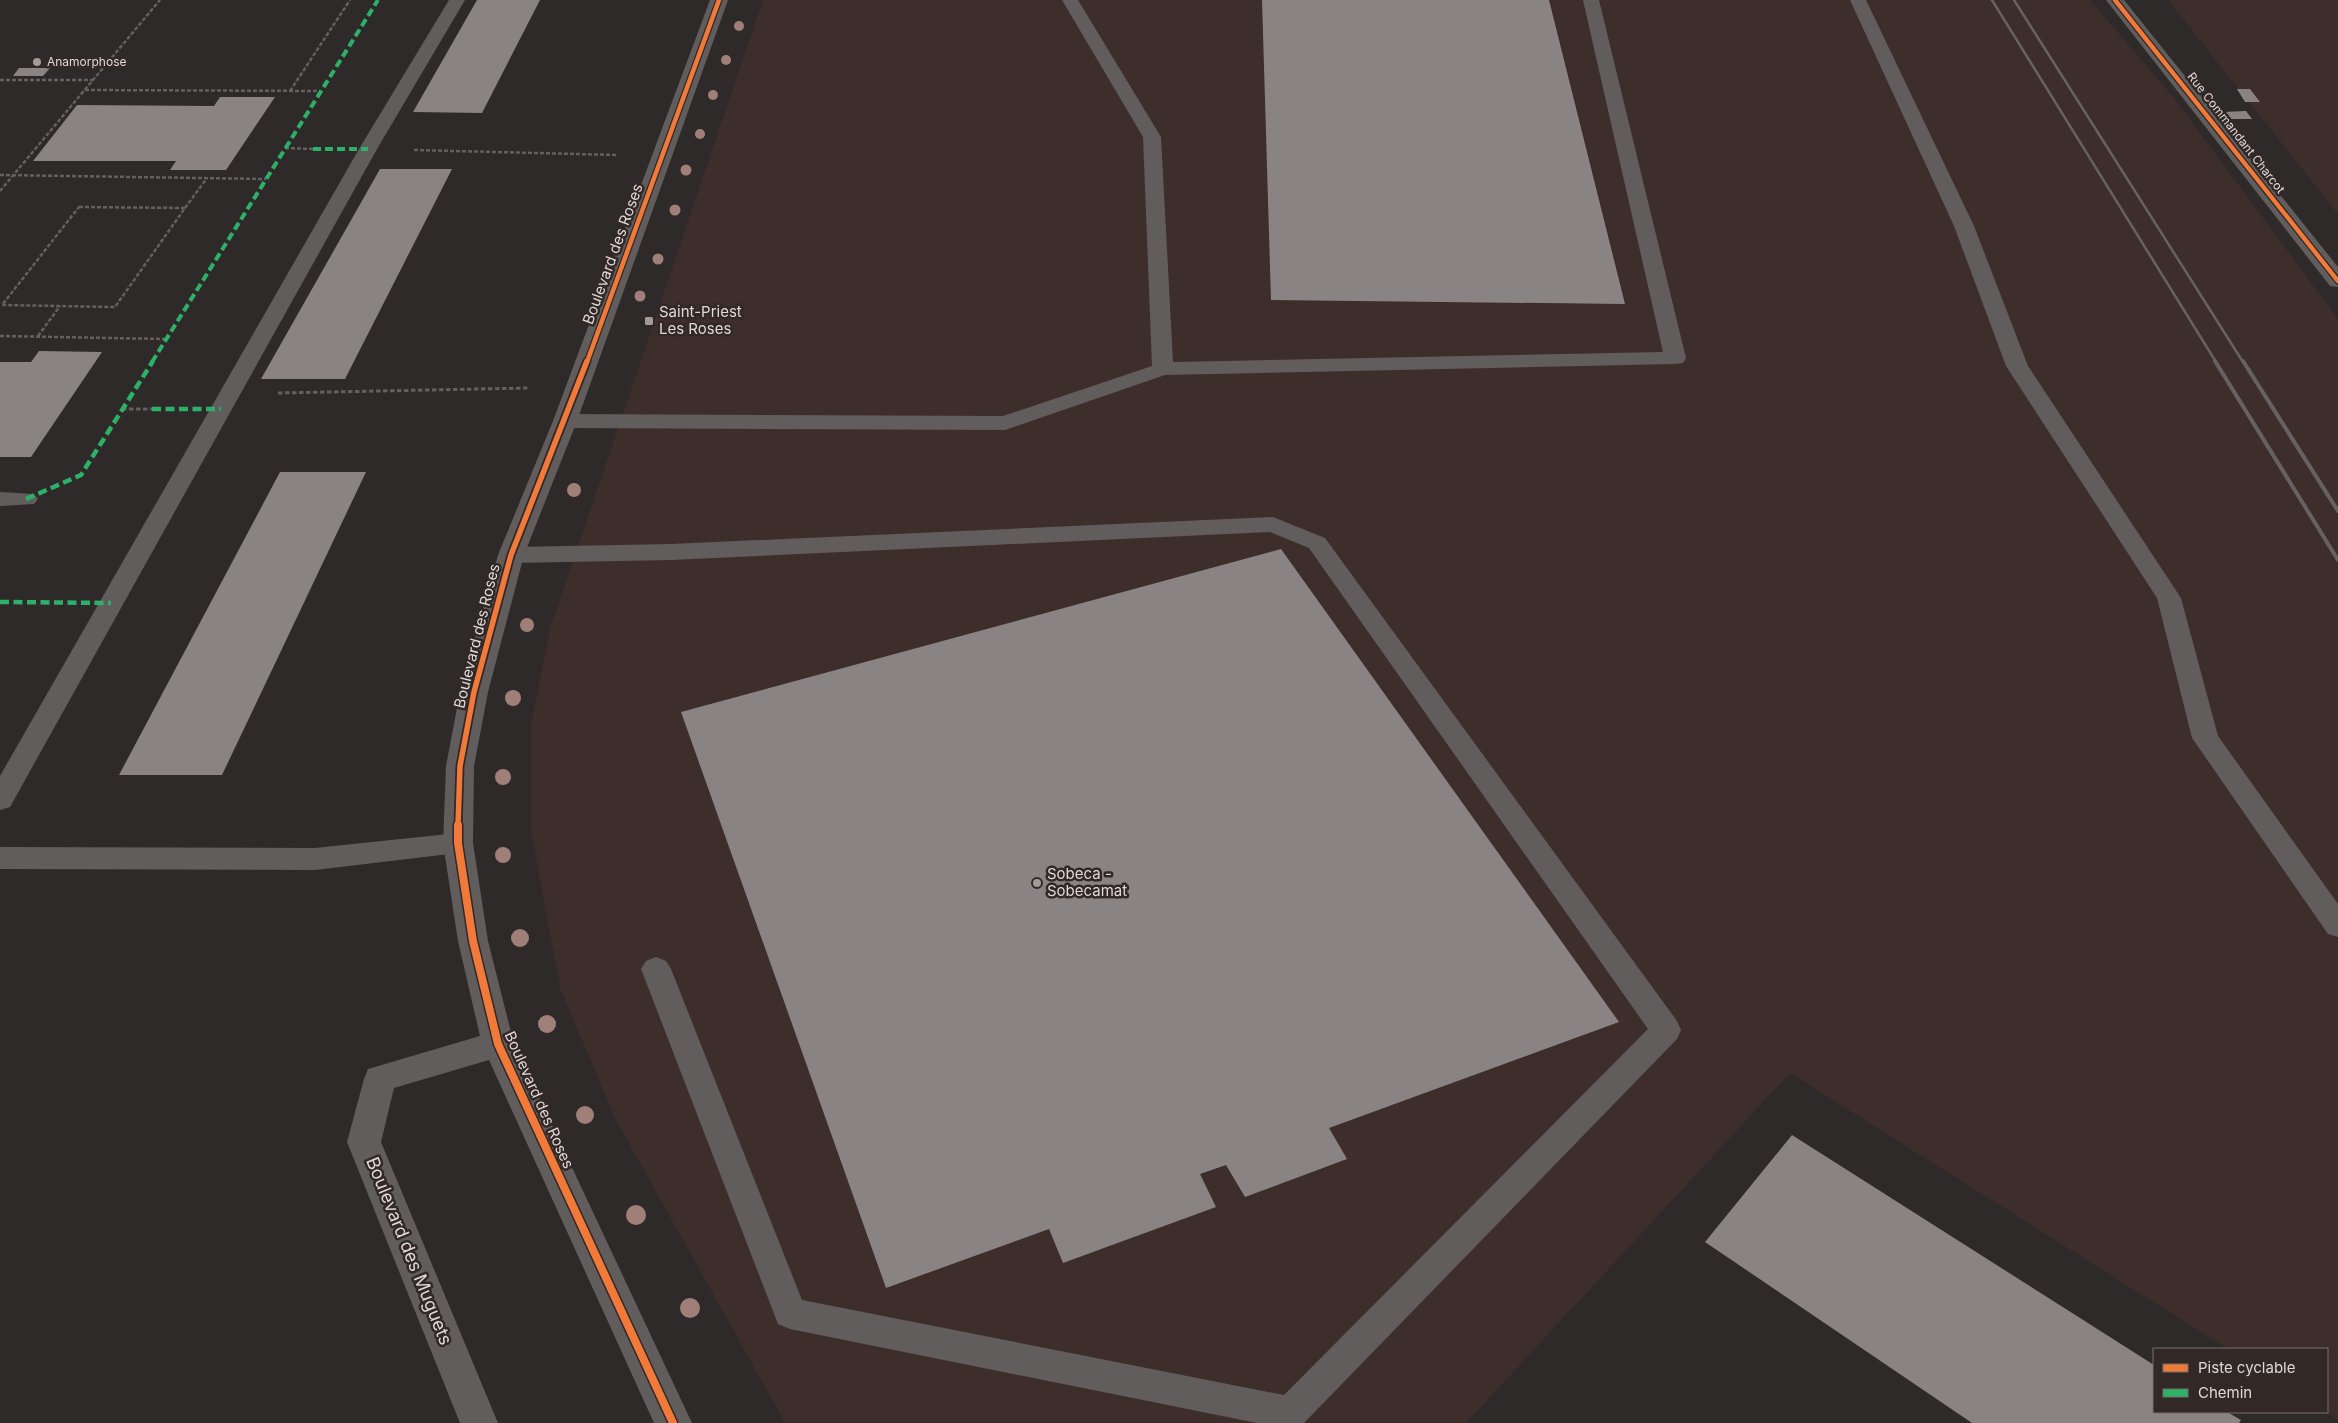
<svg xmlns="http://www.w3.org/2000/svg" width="2338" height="1423" font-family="Inter,sans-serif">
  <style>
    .built { fill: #3d2e2b }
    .building { fill: #898483 }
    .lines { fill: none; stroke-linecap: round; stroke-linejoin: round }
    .path-far1 { stroke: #64605f; stroke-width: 2.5; stroke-dasharray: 4 2; stroke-linecap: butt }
    .path { stroke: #64605f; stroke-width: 3; stroke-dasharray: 4.5 2.5; stroke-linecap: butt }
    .service { fill: #615d5c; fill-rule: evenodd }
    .minor { fill: #615d5c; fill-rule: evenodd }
    .rail-far1 { stroke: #666261; stroke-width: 2.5 }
    .rail { stroke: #666261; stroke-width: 4 }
    .quiet-far1 { stroke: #2db169; stroke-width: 4; stroke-dasharray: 8 4; stroke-linecap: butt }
    .quiet { stroke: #2db169; stroke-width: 4.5; stroke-dasharray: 9 4.5; stroke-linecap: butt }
    .cycleway-far2-casing { stroke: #322927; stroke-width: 7 }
    .cycleway-far1-casing { stroke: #322927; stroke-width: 9 }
    .cycleway-casing { stroke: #322927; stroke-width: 11 }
    .cycleway-far2 { stroke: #f17a3a; stroke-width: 4.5 }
    .cycleway-far1 { stroke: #f17a3a; stroke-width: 5.5 }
    .cycleway { stroke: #f17a3a; stroke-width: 8 }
    .tree { fill: #a07f79 }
    .poi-dot { fill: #a19c9a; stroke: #322927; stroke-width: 2 }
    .labels { text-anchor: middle; stroke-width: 5; stroke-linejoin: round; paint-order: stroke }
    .far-poi-label { font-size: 12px; fill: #dfd9d7; stroke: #322927; text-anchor: start }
    .far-street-label { font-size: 12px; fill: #dfd9d7; stroke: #322927 }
    .street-label { font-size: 15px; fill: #dfd9d7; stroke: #322927 }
    .poi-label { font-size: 15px; fill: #dfd9d7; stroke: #322927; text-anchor: start }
    .near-street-label { font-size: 18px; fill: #dfd9d7; stroke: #322927 }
  </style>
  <rect width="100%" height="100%" fill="#2f2a2a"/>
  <path class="built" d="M763,0H2090L2174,98L2338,319V1420L2326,1412L2327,1349H2228L1790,1073L1466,1423H785L615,1118L560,988L531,831V724L550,629Z
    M2168,0H2338V214Z"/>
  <path class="building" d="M477,0H540L482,113L413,112Z
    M1262,0H1549L1625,304L1271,300Z
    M19,68H50L43,76H13Z
    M2237,89H2250L2260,102H2245Z
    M220,97H275L226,170H170L176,161H33L77,105L214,106Z
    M2246,111L2252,119H2228L2223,112Z
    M380,169H452L345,379H261Z
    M39,351L102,352L31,457H0V362H31Z
    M280,472H366L222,775H119Z
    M1281,549L1619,1022L1329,1128L1347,1159L1245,1197L1226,1165L1200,1174L1216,1207L1063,1263L1049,1229L886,1288L681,712Z
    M1792,1135L2154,1365V1412H2227L2241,1420L2239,1423H1972L1705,1242Z"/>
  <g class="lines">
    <path class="path-far1" d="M0,80H93
      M85,90L321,91
      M290,91L350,0
      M285,148L313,149
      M414,150L617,155
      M0,175L266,179
      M0,191L160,0
      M79,207L185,208L115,307L2,305Z
      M185,208L207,178
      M0,336L166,339
      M38,336L60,306"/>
    <path class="path" d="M278,393L529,388
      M122,409H152"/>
    <path class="service" d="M449,0H465L377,149L10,807L0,810V776L359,149Z
      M1062,0H1078L1161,137L1173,362L1663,352L1583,0H1599L1686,358L1683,363L1675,364L1165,375L1005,430L565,428L557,426L554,421L557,416L565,414L1003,416L1152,366L1143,137Z
      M1850,0H1866L1974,226L2028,366L2181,598L2218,736L2338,904V937L2328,934L2192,738L2157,598L2006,366L1954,226Z
      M0,492L34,494L38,499L34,504L0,506Z
      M1273,517L1325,538L1677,1021L1681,1030L1677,1039L1304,1423H1257L790,1329L778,1324L641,969L646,961L656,957L666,961L671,969L802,1300L1284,1395L1648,1029L1309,548L1270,532L672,560L511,563L502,560L499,555L502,550L511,547L672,544Z
      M458,833L468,836L472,843L468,850L458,853L315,870L0,869V847L315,848Z"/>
    <path class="minor" d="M710,0H728L577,421L524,555L488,692L474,766L473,843L488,941L514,1044L692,1423H654L489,1060L394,1088L381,1142L498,1423H460L347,1142L364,1079L368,1069L480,1036L458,941L443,843L446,766L460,692L498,555L553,421Z
      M2106,0H2124L2338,267V287L2330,286Z"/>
    <path class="rail-far1" d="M1992,0L2216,362
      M2014,0L2243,362"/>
    <path class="rail" d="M2215,361L2338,560
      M2243,361L2338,511"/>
    <path class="quiet-far1" d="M313,149H368
      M152,362L378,0"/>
    <path class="quiet" d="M152,409H221
      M26,499L81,475L153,361
      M0,602L111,603"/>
    <defs>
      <path id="cycleway-far2" d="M2115,0L2338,281
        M587,362L719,0"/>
      <path id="cycleway-far1" d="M458,826L460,766L474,692L511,555L587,361"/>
      <path id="cycleway" d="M458,825V843L473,941L498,1044L673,1423"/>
    </defs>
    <use href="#cycleway-far2" class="cycleway-far2-casing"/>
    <use href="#cycleway-far1" class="cycleway-far1-casing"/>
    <use href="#cycleway" class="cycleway-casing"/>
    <use href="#cycleway-far2" class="cycleway-far2"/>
    <use href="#cycleway-far1" class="cycleway-far1"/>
    <use href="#cycleway" class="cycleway"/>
  </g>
  <g class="tree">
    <circle cx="739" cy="26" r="5"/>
    <circle cx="726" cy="60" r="5"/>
    <circle cx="713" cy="95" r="5"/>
    <circle cx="700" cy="134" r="5"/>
    <circle cx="686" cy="170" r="5.5"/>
    <circle cx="675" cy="210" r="5.5"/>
    <circle cx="658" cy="259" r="5.5"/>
    <circle cx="640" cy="296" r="5.5"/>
    <circle cx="574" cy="490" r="7"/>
    <circle cx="527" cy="625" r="7"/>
    <circle cx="513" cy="698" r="8"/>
    <circle cx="503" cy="777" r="8"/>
    <circle cx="503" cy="855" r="8"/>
    <circle cx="520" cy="938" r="9"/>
    <circle cx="547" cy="1024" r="9"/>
    <circle cx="585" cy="1115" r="9"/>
    <circle cx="636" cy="1215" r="10"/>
    <circle cx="690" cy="1308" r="10"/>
  </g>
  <g class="poi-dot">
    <circle cx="37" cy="62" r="5"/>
    <rect x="644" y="316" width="10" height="10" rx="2.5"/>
    <circle cx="1037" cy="883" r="5"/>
  </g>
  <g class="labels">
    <g class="far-poi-label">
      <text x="47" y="66">Anamorphose</text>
    </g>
    <g class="far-street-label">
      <text transform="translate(2236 133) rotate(52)" y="4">Rue Commandant Charcot</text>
    </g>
    <g class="street-label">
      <text transform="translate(613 254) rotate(-70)" y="5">Boulevard des Roses</text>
      <text transform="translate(477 636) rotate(-76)" y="5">Boulevard des Roses</text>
      <text transform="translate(539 1100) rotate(66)" y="5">Boulevard des Roses</text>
    </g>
    <g class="poi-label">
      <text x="659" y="317">Saint-Priest<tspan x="659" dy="17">Les Roses</tspan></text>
      <text x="1047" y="879">Sobeca -<tspan x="1047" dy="17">Sobecamat</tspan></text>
    </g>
    <g class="near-street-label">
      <text transform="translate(409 1251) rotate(68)" y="6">Boulevard des Muguets</text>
    </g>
  </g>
  <rect x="2153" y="1348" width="175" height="65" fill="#322927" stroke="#776f6d"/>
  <rect x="2163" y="1364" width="25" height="8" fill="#f17a3a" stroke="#776f6d"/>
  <text x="2198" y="1373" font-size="15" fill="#dfd9d7">Piste cyclable</text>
  <rect x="2163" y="1389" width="25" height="8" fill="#2db169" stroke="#776f6d"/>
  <text x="2198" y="1398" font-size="15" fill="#dfd9d7">Chemin</text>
</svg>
